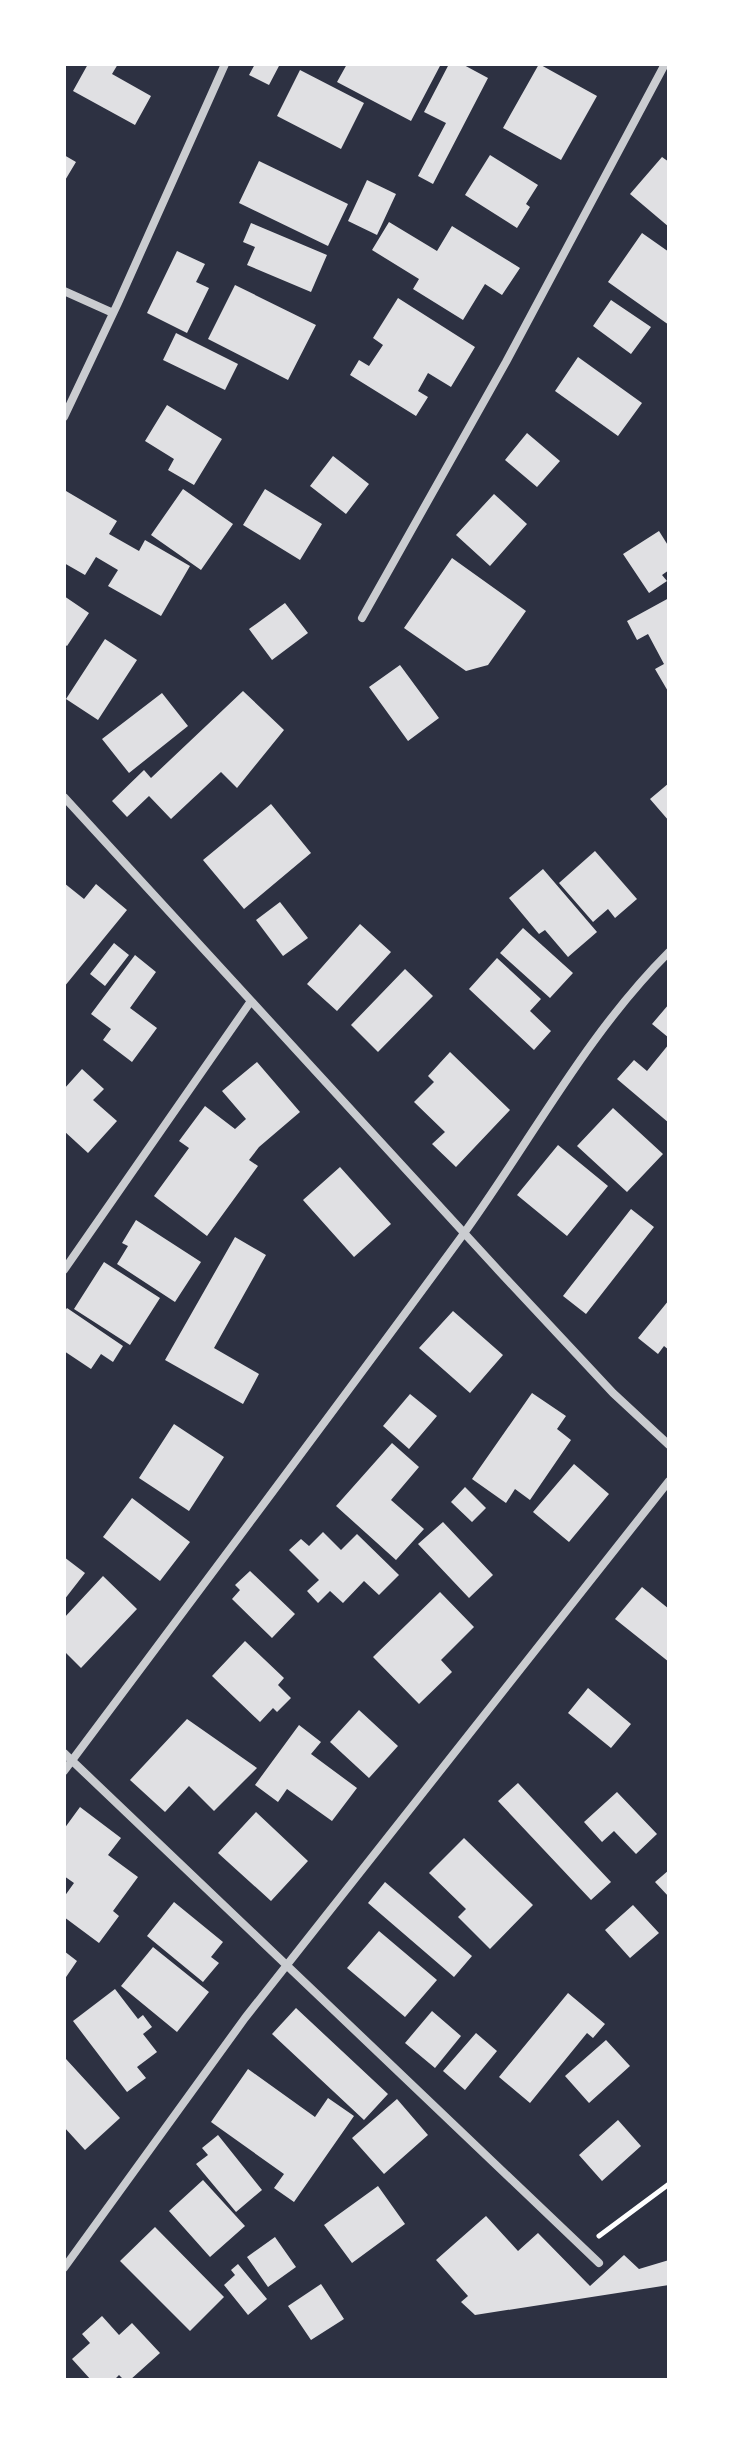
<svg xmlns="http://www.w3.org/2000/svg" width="733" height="2444" font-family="Mulish,sans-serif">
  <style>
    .building { fill: #e0e0e3 }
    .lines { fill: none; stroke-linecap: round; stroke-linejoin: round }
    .path { stroke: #fff; stroke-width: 5 }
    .minor { stroke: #caccd0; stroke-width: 8 }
  </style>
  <rect width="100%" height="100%" fill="#2d3142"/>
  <path class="building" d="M88,64H118L112,74L151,96L135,125L73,91Z
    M255,64H280L269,85L249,75Z
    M347,64H441L411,121L337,82Z
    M449,64H462L488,78L433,184L418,176L446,123L424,112Z
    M539,64L597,96L561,160L503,128Z
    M300,70L364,103L341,149L277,116Z
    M64,155L76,162L64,182Z
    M490,155L538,185L526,204L530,207L517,228L465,195Z
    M662,157L669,162V227L630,194Z
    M259,161L348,204L328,246L239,203Z
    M367,180L396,194L377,235L348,221Z
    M389,222L437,251L452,226L520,268L502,295L485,284L463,320L413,289L419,279L372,250Z
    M251,223L327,255L311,292L247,265L255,247L243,242Z
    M642,233L669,252V325L608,282Z
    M177,251L205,264L196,282L209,288L187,333L147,313Z
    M235,285L316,325L288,380L208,339Z
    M398,298L475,347L451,387L428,373L418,391L428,397L416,416L350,375L359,360L369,366L383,345L373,338Z
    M611,300L651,327L631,354L593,326Z
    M176,333L238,364L225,390L163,360Z
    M578,357L642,403L618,436L555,391Z
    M167,405L222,439L194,485L168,470L174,459L145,441Z
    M527,433L560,461L537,487L505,460Z
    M333,456L369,484L346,514L310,486Z
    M183,489L233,524L201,570L151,535Z
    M265,489L322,524L300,560L243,525Z
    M66,491L117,521L109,534L139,551L145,540L190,566L161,616L108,586L118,570L96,557L85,575L64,563V495Z
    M494,494L527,524L490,566L456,535Z
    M659,531L669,547V570L662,575L667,581L649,593L623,554Z
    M452,558L526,611L488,665L466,671L404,628Z
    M64,596L89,613L67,646L64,644Z
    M669,598V693L655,669L664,664L648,634L637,640L627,621Z
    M285,603L308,633L272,660L249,629Z
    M105,639L137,660L98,720L66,699Z
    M400,665L439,718L408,741L369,687Z
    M243,691L284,730L237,788L221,772L171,819L149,796L127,817L112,801L144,770L151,778Z
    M162,693L188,726L129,773L102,739Z
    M669,783V821L650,799Z
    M271,804L311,853L244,909L203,860Z
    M595,851L637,899L615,918L608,909L593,922L559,883Z
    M543,869L597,932L568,957L545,930L539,934L509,898Z
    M64,883L84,899L96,884L127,910L64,987Z
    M280,902L308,938L283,956L256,920Z
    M360,924L391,952L337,1011L307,984Z
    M523,928L573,973L550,998L500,953Z
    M114,943L129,955L105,986L90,974Z
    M135,955L156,972L130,1008L157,1028L132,1062L103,1040L111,1029L91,1014Z
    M497,958L541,999L530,1011L551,1031L534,1050L469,989Z
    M405,969L433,996L378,1052L351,1025Z
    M669,1004V1038L652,1024Z
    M669,1044V1123L617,1079L634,1060L647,1071Z
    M450,1052L510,1110L456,1167L432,1144L445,1132L414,1102L434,1082L428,1076Z
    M257,1062L300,1112L259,1147L249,1160L258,1166L207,1236L154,1196L189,1148L179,1141L205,1106L235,1129L246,1119L222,1091Z
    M82,1069L104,1089L93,1100L117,1121L88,1153L64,1131V1089Z
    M613,1108L663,1154L627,1192L577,1146Z
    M558,1145L608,1186L567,1236L517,1195Z
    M340,1167L391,1224L354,1257L303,1200Z
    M631,1209L654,1227L586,1314L563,1296Z
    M136,1220L201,1262L175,1302L117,1264L128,1246L122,1243Z
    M235,1237L266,1255L214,1348L259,1374L243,1404L165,1360Z
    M104,1262L160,1298L130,1345L74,1309Z
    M669,1300V1350L664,1346L658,1354L638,1338Z
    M67,1308L123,1346L113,1362L101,1354L91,1369L64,1351V1312Z
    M453,1311L503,1355L470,1393L419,1348Z
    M532,1393L566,1416L557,1429L571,1440L530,1500L515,1489L506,1503L472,1479Z
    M410,1394L437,1416L409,1449L383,1426Z
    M174,1424L224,1457L189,1511L139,1478Z
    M392,1443L419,1467L391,1500L424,1529L396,1560L336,1506Z
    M574,1464L609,1494L569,1542L533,1512Z
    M465,1487L486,1508L472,1522L451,1502Z
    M132,1498L190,1542L160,1581L103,1537Z
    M443,1522L493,1575L469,1598L418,1544Z
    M323,1532L341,1550L357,1534L399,1575L379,1595L364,1581L343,1603L330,1591L318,1603L307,1591L319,1580L289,1550L301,1539L309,1546Z
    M64,1557L85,1573L64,1600Z
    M250,1571L295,1614L272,1638L232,1599L240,1590L235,1585Z
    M103,1576L137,1609L81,1668L64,1651V1618Z
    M642,1587L669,1609V1662L615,1619Z
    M440,1592L474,1627L441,1660L452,1672L419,1704L373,1657Z
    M245,1641L284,1678L278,1685L291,1698L277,1712L273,1708L260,1722L212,1676Z
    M588,1688L631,1724L611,1748L568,1713Z
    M359,1710L398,1746L369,1778L330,1742Z
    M187,1719L257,1768L214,1811L189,1786L165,1812L130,1780Z
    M299,1725L321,1742L311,1754L357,1788L332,1821L287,1789L278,1802L255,1785Z
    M518,1783L611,1882L591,1900L498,1801Z
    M617,1792L657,1834L636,1854L614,1831L602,1842L584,1822Z
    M80,1807L121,1838L108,1855L138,1877L113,1911L119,1916L99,1943L64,1917V1897L74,1883L64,1876V1829Z
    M256,1812L308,1861L271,1901L218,1853Z
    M464,1838L533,1905L490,1949L458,1917L466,1909L429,1873Z
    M669,1870V1897L655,1882Z
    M385,1882L472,1956L454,1977L368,1903Z
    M174,1902L223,1942L211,1957L219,1963L203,1982L147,1936Z
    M633,1905L659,1933L630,1958L605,1930Z
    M379,1931L437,1980L405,2017L347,1968Z
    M153,1947L209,1992L177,2032L121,1986Z
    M64,1951L77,1961L64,1980Z
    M115,1989L138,2019L143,2015L152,2027L143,2034L157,2052L137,2067L146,2078L127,2092L73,2021Z
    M568,1993L605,2024L593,2038L587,2033L530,2103L499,2077Z
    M296,2008L388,2094L364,2120L272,2034Z
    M432,2011L461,2036L435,2068L405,2043Z
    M476,2033L497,2051L465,2090L443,2071Z
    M606,2040L630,2066L589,2103L565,2076Z
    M66,2059L120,2118L85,2150L64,2127Z
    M248,2069L315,2117L328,2098L354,2116L294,2202L274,2188L284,2174L211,2122Z
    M397,2099L428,2135L384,2174L352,2138Z
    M618,2120L641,2146L602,2181L579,2155Z
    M218,2135L262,2190L236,2212L196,2164L208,2155L202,2148Z
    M203,2180L245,2226L210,2257L169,2211Z
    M378,2186L405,2224L352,2263L324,2225Z
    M486,2216L518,2251L538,2233L590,2286L624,2255L639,2269L669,2260V2285L475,2315L461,2302L468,2296L436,2260Z
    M155,2227L224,2297L190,2331L120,2261Z
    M275,2237L296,2267L268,2287L247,2257Z
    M238,2264L267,2299L248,2315L224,2285L235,2275L231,2270Z
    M321,2284L344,2319L311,2340L288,2306Z
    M102,2316L119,2335L132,2323L160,2353L130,2380H124L119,2375L114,2380H91L72,2359L90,2343L82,2334Z"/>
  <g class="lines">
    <path class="path" d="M599,2236L669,2184"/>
    <path class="minor" d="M64,291L113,313
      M64,417L118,303L225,64
      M362,618L506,362L665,64
      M64,797L499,1271L613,1393L669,1445
      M64,1270L251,1001
      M64,1753L599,2263
      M64,1771C197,1593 331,1415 462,1236C531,1141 585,1036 669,952
      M64,2268L245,2018L669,1481"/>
  </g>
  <rect width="733" height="2444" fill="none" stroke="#ffffff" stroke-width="132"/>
</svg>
